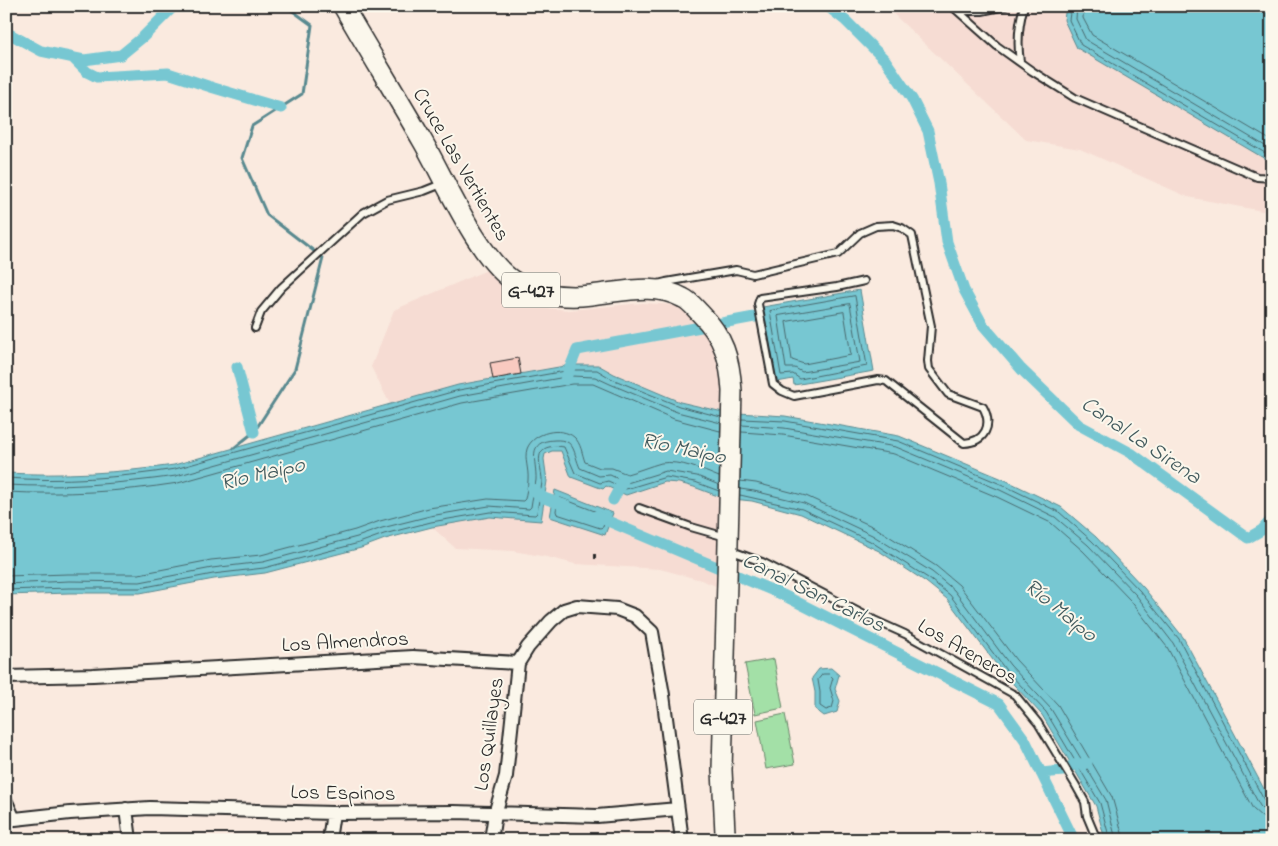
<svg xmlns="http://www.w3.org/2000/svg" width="1278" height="846" font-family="'Indie Flower',sans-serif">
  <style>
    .built { fill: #f6dcd3 }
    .green { fill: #a3e0a7; stroke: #678669 }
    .water { fill: #77c7d2; stroke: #59898f }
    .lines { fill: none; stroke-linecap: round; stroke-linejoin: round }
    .shore { stroke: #49696e; stroke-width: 1 }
    .stream { stroke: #59898f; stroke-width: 3 }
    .canal { stroke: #77c7d2; stroke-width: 11 }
    .building { fill: #f9cac0; stroke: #2b2b2b }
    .lane-casing { stroke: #2b2b2b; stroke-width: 10 }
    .street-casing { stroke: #2b2b2b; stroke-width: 16 }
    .primary-casing { stroke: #2b2b2b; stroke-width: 22 }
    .path { stroke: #2b2b2b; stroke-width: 2; stroke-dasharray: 5 4; stroke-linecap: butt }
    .lane { stroke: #fbf7ec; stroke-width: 6 }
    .street { stroke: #fbf7ec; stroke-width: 12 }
    .primary { stroke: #fbf7ec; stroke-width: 19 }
    .labels { text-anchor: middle; stroke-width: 4; stroke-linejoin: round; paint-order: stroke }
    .shield { fill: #fbf7ec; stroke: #696865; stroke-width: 1 }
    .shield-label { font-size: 20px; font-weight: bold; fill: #2b2b2b }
    .street-label { font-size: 21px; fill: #2b2b2b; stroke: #fbf7ec }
    .water-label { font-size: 22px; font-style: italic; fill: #425a5d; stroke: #fbf7ec }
  </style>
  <rect width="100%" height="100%" fill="#faeadf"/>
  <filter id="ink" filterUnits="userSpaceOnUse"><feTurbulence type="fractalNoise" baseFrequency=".02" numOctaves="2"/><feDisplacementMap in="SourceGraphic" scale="10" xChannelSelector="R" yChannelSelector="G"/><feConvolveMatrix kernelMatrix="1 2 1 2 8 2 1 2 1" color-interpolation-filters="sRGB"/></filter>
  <g filter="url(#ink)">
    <path class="built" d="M885,6H1272V211H1262L1188,197L1080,149L1026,140Z
      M487,270L511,290L536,307L569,310L643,303L677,305L700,320L724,362L721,588L701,580L660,569L575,564L547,557L513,551L455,548L432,527L390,404L371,367L394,310Z"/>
    <path class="green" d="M774,659L783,708L755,714L745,664Z
      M785,714L795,764L766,769L757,720Z"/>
    <path class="water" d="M1066,6H1272V163L1077,48L1064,20Z
      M860,290L874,371L794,385L793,379L777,382L763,307Z
      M570,365H598L614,374L680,402L723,412L785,416L899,436L1005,480L1061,507L1096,537L1144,588L1183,637L1272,804V840H1105L1096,806L1042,715L1002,672L947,599L926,582L879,551L801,514L752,501L723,498L694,487L679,483L665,482L626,495L606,486L603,489L571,477L561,451H552L545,454L544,459L547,481L541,521L490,517L432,527L385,539L361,548L265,573L214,579L140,593H69L6,595V473C63,476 118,473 174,465L458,385Z
      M555,490L613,513L605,535L550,517Z
      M831,668L839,675L835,689L840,701L837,712L824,716L815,709V692L812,678L819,669Z"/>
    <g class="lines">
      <path class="shore" d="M1071,6L1069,20L1081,45L1272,157
        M1077,6L1076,19L1086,40L1272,150
        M1084,6L1083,18L1092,35L1272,141
        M855,296L867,366L800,379L793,374L781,375L770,311Z
        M850,304L860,362L802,372L795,368H786L778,316Z
        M844,312L851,355L804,364L792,360L786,322Z
        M742,419L785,421L898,441L1003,485L1059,512L1092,541L1140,591L1179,639L1265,802L1272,805
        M742,425L784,428L896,447L1000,490L1055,517L1088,545L1136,595L1173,643L1260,806L1265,811L1272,812
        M742,432L783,435L894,454L997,497L1051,523L1083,551L1130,600L1167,647L1253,809L1262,817L1272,819
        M6,478C63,482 119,478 175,469L459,390L571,370H597L612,379L679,406L721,417
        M740,481L756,483L806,496L876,528L936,566L959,585L1016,660L1058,705L1112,797L1124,840
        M6,485C63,488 120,484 176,476L460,396L571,376L595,377L610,384L677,412L721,423
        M740,489L754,491L804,503L872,535L932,572L954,590L1010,665L1051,709L1106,800L1116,840
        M6,492C64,495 121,492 178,483L462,403L572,384H593L674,419L720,431
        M740,495L802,509L870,541L928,578L950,595L1005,669L1046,712L1100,803L1110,840
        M561,498L605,515L606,518L603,527L600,528L557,514L556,511L558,499Z
        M6,576L68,574H139L211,560L261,555L355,530L380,521L429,508L488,499L523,501L525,499C526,493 528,486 528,480C529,469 524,459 527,449C533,432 561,426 574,437C581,443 582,454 585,462L600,468H612L627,474C638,471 650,466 661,463C680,460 702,470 719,477
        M6,584L69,581L140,582L212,568L263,562L357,537L382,528L430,516L489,506L529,509L531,507C532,498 535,489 536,480C537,461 525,441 555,440C576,439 573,453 580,468L599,476L610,475L627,483L666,471L697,476L719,485
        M6,590L69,588H140L213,574L264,568L359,543L384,534L431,522L490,512L535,515L537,513C538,503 541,492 542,482C543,471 532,451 549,447C554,446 559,446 564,447L575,473L600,483L608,481L626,489L666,477L695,482L719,491
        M823,674H829L833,678L830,688L834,701L832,708L826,710L820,706V692L818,680Z"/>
      <path class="stream" d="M234,448L254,432L295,369L323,258L267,215L242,158L252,126L302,94L312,25L286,6"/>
      <path class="canal" d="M827,6L846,21L886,61L912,99L928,131L939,183L947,242L964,290L983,325L1021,369L1079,425L1131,453L1248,538L1262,530L1272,519
        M6,32L41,51L84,60L121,55L143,37L174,6
        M73,58L87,72L97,77L168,73L214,88L281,108
        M237,367L254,432
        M565,380L577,350L765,315
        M532,489L544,498L567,506
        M613,500L624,479
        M596,516L783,595L999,704L1025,740L1074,840
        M1041,773L1063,771L1073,765L1087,763"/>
    </g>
    <path class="building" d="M518,358L521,374L493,379L490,363Z"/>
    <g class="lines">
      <defs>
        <path id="lane" d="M952,6L997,46L1032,71L1075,98L1257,177L1272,178
          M958,11H982L1005,6
          M1020,62C1017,42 1018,26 1024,6
          M658,284L666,282L736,270L753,274L838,254L860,233L876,226L893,225L902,228L912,235L931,326L928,361L929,369L948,394L983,407C993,425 985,442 964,443L886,381L878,380L794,396L782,391L773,384L758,304L760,298L837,287L864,281
          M255,328L261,312L281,288L363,213L387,200L424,191L444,183
          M639,508L691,527L726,537
          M729,550L762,562L874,620L905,634L1015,695L1038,723L1075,784L1085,802L1087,816L1097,840"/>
        <path id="street" d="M6,677L93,675L413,657L518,663
          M6,802L14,819
          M126,809L130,840
          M6,820L70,813L150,808L333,813L454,812L597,816L678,809
          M329,840L333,813
          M491,840L495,814L506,776L518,663L528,647L551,621L564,610L577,606L617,609L635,616L652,632L663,695L682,840"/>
        <path id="primary" d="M343,6C369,51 396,95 422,140C445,179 479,262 517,283C540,295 566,298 591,295C622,292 654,282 683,298C690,301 695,308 700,313C724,337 730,359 732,391L722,770L725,833L727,840"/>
      </defs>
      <use href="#lane" class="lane-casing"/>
      <use href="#street" class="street-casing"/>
      <use href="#primary" class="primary-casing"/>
      <path class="path" d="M595,559V551"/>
      <use href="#lane" class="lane"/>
      <use href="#street" class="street"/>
      <use href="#primary" class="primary"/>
    </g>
  </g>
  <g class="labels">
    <g class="shield">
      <rect x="502" y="272.5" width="58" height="35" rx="4"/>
      <rect x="694" y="699.5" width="58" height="35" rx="4"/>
    </g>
    <g class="shield-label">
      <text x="531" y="297">G-427</text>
      <text x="723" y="724">G-427</text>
    </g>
    <g class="street-label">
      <text transform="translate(462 164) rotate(60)" y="7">Cruce Las Vertientes</text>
      <text transform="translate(345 641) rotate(-3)" y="7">Los Almendros</text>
      <text transform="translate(968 651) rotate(30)" y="7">Los Areneros</text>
      <text transform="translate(488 734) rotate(-82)" y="7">Los Quillayes</text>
      <text transform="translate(343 792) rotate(1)" y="7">Los Espinos</text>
    </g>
    <g class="water-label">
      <text transform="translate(1142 439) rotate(34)" y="8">Canal La Sirena</text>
      <text transform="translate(684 447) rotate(12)" y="8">Río Maipo</text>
      <text transform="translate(262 472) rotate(-13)" y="8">Río Maipo</text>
      <text transform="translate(814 591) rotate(26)" y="8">Canal San Carlos</text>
      <text transform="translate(1062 609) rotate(39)" y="8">Río Maipo</text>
    </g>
  </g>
  <rect width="1278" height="846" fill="none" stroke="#fbf7ec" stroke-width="25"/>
  <rect x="12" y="12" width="1253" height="821" fill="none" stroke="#2b2b2b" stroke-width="2" filter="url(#ink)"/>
</svg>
